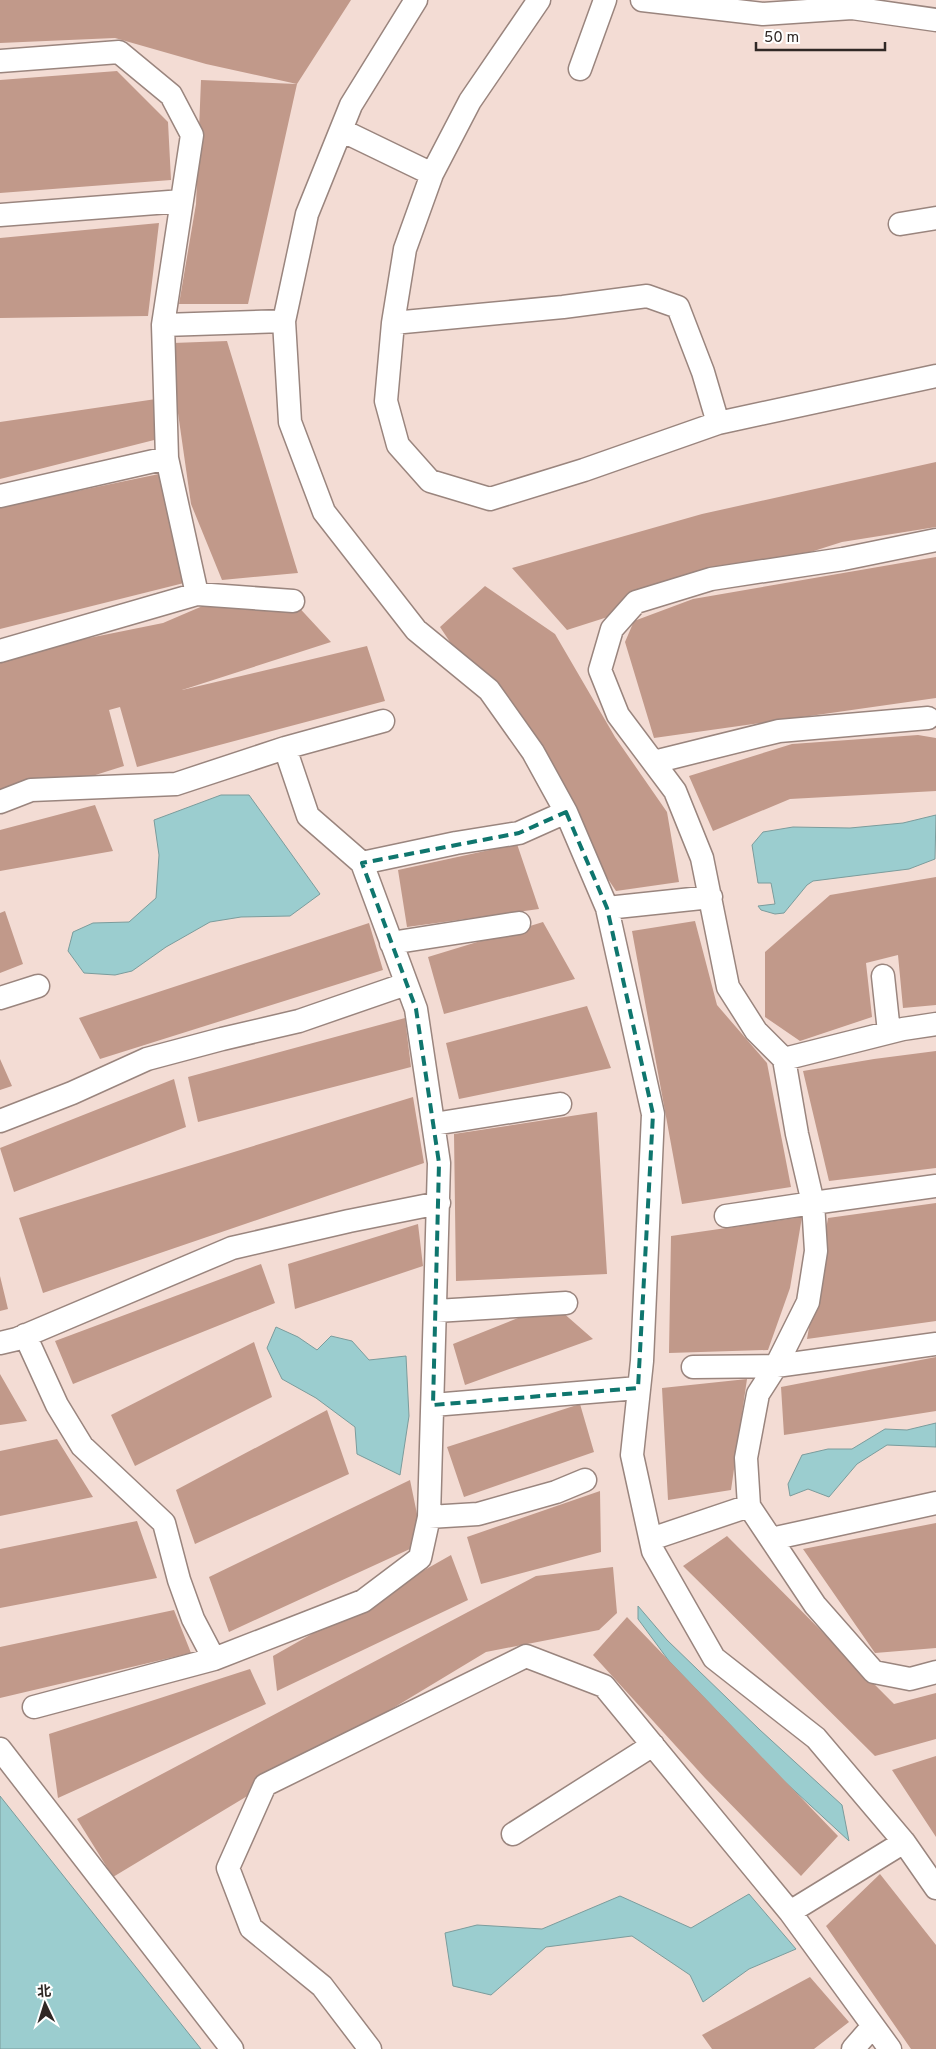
<svg xmlns="http://www.w3.org/2000/svg" width="936" height="2049" font-family="Overpass,'Noto Sans SC',sans-serif">
  <style>
    .water { fill: #9bcdcf; stroke: #7b9c9c }
    .building { fill: #c1998a }
    .lines { fill: none; stroke-linecap: round; stroke-linejoin: round }
    .minor-casing { stroke: #9a857e; stroke-width: 25 }
    .minor { stroke: #fff; stroke-width: 22 }
    .marked { fill: none; stroke: #0f766e; stroke-width: 4; stroke-dasharray: 10 6; stroke-linejoin: round }
  </style>
  <rect width="100%" height="100%" fill="#f3dcd4"/>
  <path class="water" d="M221,795H249L320,894L290,916L241,917L210,922L166,947L132,971L115,975L84,973L68,951L73,932L93,923L129,922L156,898L159,855L154,820Z
    M936,815L935,859L909,869L813,881L807,885L784,913L775,914L761,910L758,906L775,904L771,883H758L752,845L763,832L793,827L850,828L903,823Z
    M276,1327L298,1337L317,1350L331,1336L352,1341L369,1360L406,1356L409,1416L400,1475L357,1454L355,1427L316,1398L282,1379L267,1348Z
    M936,1423V1447L887,1445L857,1464L829,1497L808,1489L790,1496L788,1484L802,1455L828,1449H852L885,1429L907,1430Z
    M638,1606L667,1640L760,1730L842,1805L849,1841L784,1781L669,1661L638,1619Z
    M0,1796L201,2049H0Z
    M749,1894L796,1949L749,1969L703,2002L690,1975L632,1936L546,1947L491,1995L453,1986L445,1933L477,1925L542,1929L620,1896L691,1928Z"/>
  <path class="building" d="M0,0H351L297,84L206,64L115,38L0,43Z
    M117,71L168,122L171,180L0,193V80Z
    M201,80L297,84L248,304H179L196,204Z
    M159,223L148,316L0,318V238Z
    M227,341L298,573L222,580L191,504L176,399L173,343Z
    M156,399L166,437L0,479V422Z
    M936,462V527L842,542L567,630L512,568L702,514Z
    M159,474L184,583L0,629V507Z
    M936,557V698L654,738L625,642L634,621L693,599Z
    M485,586L555,634L615,737L667,812L679,882L616,891L440,627Z
    M226,596L293,601L331,642L182,690L367,646L385,701L137,767L120,707L109,710L124,766L0,805V656L163,623Z
    M918,735L936,738V791L790,799L713,831L689,776L792,744Z
    M95,805L113,851L0,871V830Z
    M517,844L539,909L407,927L398,870Z
    M936,877V1005L903,1008L898,955L866,963L872,1017L800,1041L765,1017V952L830,895Z
    M5,911L23,964L0,973V913Z
    M695,921L717,1005L767,1063L791,1187L682,1204L632,931Z
    M543,922L575,979L444,1014L428,957Z
    M369,923L383,970L100,1059L79,1018Z
    M587,1006L611,1068L459,1099L446,1043Z
    M405,1018L411,1067L198,1122L188,1077Z
    M936,1051V1168L829,1181L803,1071L874,1059Z
    M0,1059L12,1086L0,1090Z
    M174,1079L186,1127L14,1192L0,1148Z
    M413,1097L424,1163L43,1293L19,1218Z
    M597,1112L607,1274L456,1281L454,1134Z
    M936,1203V1321L807,1339L828,1218Z
    M802,1217L790,1288L768,1350L669,1353L671,1236Z
    M418,1224L423,1266L295,1309L288,1264Z
    M261,1264L275,1303L73,1384L55,1341Z
    M0,1276L8,1309L0,1311Z
    M553,1304L593,1339L465,1385L453,1344Z
    M254,1342L272,1397L135,1466L111,1415Z
    M936,1357V1411L784,1435L781,1387Z
    M0,1374L27,1421L0,1425Z
    M747,1379L731,1490L668,1500L662,1388Z
    M580,1404L594,1452L464,1497L447,1447Z
    M327,1410L349,1474L195,1544L176,1490Z
    M57,1439L93,1497L0,1516V1451Z
    M410,1480L423,1543L229,1632L209,1577Z
    M600,1491L601,1552L481,1584L467,1537Z
    M137,1521L157,1578L0,1608V1549Z
    M936,1523V1648L875,1653L803,1549Z
    M727,1536L894,1704L936,1693V1739L875,1756L683,1566Z
    M451,1555L468,1600L277,1691L273,1656Z
    M613,1567L617,1613L599,1630L486,1652L113,1877L77,1819L536,1576Z
    M174,1610L191,1653L0,1698V1647Z
    M627,1617L838,1836L801,1876L705,1778L593,1655Z
    M250,1669L266,1704L58,1798L49,1734Z
    M936,1756V1837L892,1770Z
    M880,1874L936,1945V2049H911L826,1926Z
    M810,1977L849,2022L814,2049H712L702,2035Z"/>
  <g class="lines">
    <defs>
      <path id="minor" d="M416,0L351,105L307,214L284,321L290,422L324,512L416,630L489,690L533,752L566,812L607,908L653,1114L642,1361L632,1455L653,1551L714,1658L816,1738L904,1842L936,1888
        M642,0L763,14L852,8L936,20
        M0,61L119,52L171,95L192,135L163,325L284,321
        M580,69L605,0
        M341,130L432,174L405,249L393,323L386,401L398,445L430,481L490,499L584,470L718,423L703,372L678,307L647,296L563,307L393,323
        M432,174L470,101L539,0
        M0,215L182,201
        M900,224L936,218
        M163,325L167,458L197,594
        M718,423L936,376
        M0,496L167,458
        M0,651L197,594L293,601
        M654,762L779,731L928,718
        M0,802L31,790L176,784L285,748L383,721
        M362,863L456,843L519,833L566,812
        M607,908L711,897
        M391,943L519,923
        M883,976L889,1032
        M0,998L38,986
        M784,1059L756,1031L728,987L702,858L675,791L618,715L600,670L612,629L636,602L711,579L843,559L936,540
        M0,1121L72,1093L147,1059L222,1039L299,1021L406,984
        M434,1124L560,1104
        M726,1216L813,1203L797,1134L784,1059L903,1029L936,1024
        M436,1311L566,1303
        M25,1335L57,1405L82,1446L164,1523L179,1580L193,1619L214,1659
        M0,1343L17,1339L232,1248L349,1221L439,1203
        M693,1367L776,1366L936,1344
        M433,1405L638,1388
        M936,1503L771,1539L815,1605L874,1672L910,1679L936,1672
        M749,1506L746,1458L758,1394L776,1366L808,1302L816,1251L813,1203L936,1186
        M429,1517L478,1514L556,1492L585,1480
        M651,1539L749,1506L771,1539
        M34,1707L214,1659L363,1601L420,1558L429,1517L439,1163L416,1009L362,863L308,816L285,748
        M0,1749L232,2049
        M513,1834L653,1745
        M790,1912L904,1842
        M370,2049L322,1986L251,1928L228,1868L265,1785L526,1656L604,1686L790,1912L890,2049
        M853,2049L873,2026"/>
    </defs>
    <use href="#minor" class="minor-casing"/>
    <use href="#minor" class="minor"/>
  </g>
  <path class="marked" d="M566,812L607,908L653,1114L638,1388L433,1405L439,1163L416,1009L362,863L519,833Z"/>
  <g transform="translate(45 2004) rotate(356)" stroke="#ffffff" stroke-width="4" paint-order="stroke">
  <path d="M0-4L9 19L0 12L-9 19Z" fill="#302825"/>
  <text y="-8" font-size="14" font-weight="bold" text-anchor="middle" fill="#302825">北</text>
  </g>
  <path d="M756 42v8h129v-8" fill="none" stroke="#302825" stroke-width="2.5"/>
  <text x="764" y="42" font-size="15" fill="#302825" stroke="#ffffff" stroke-width="4" paint-order="stroke">50 m</text>
</svg>
